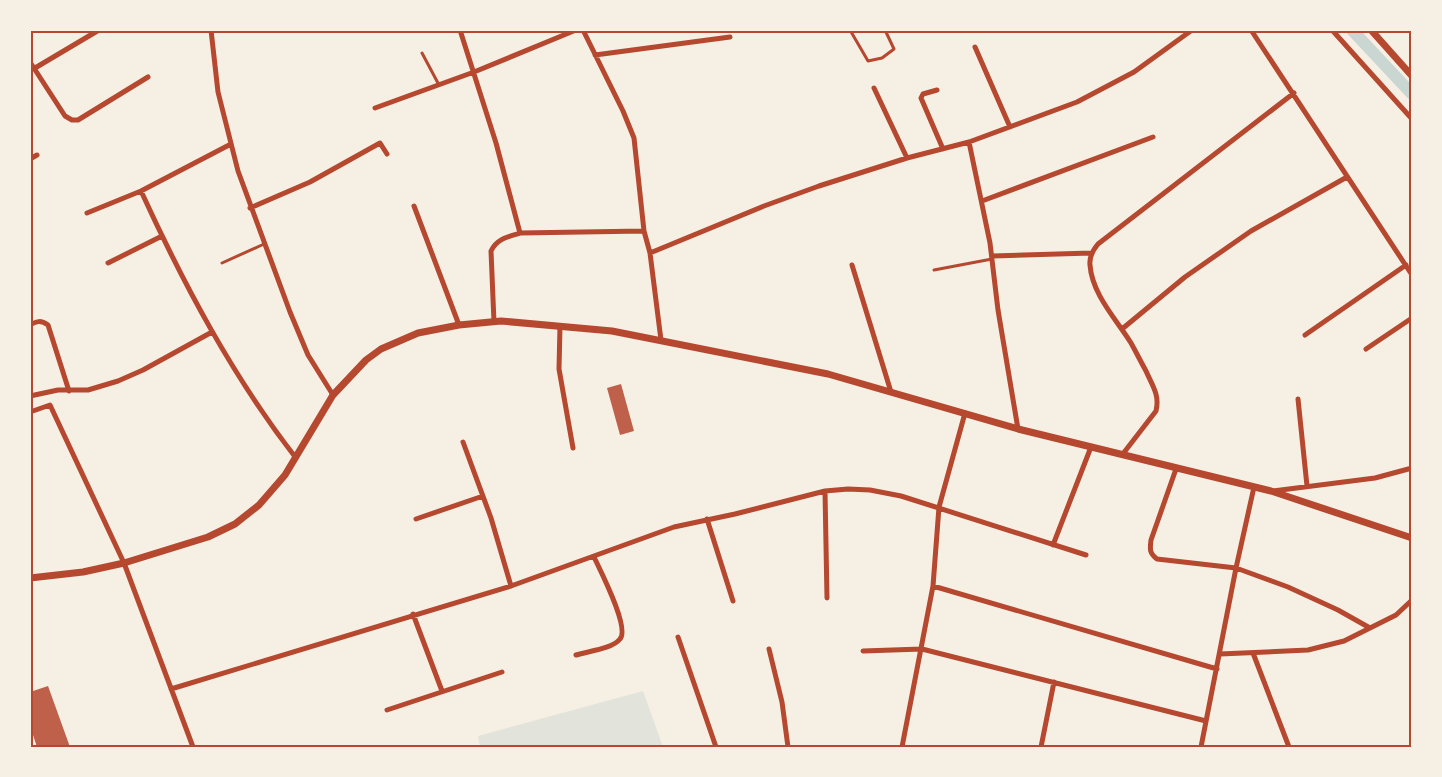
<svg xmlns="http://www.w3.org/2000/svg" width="1442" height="777" font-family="Lato,sans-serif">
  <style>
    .green { fill: #e2e4dc }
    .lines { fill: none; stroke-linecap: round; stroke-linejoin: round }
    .canal { stroke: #c9d6d2; stroke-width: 12 }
    .building { fill: #bf614a }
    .service { stroke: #b5482f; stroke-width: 3 }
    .minor { stroke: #b5482f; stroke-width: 5 }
    .tertiary { stroke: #b5482f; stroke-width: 7 }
    .neatline { fill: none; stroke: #b5482f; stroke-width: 2 }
  </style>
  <rect width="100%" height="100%" fill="#f6efe4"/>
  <path class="green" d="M643,691L663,747H480L478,736Z"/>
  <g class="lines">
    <path class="canal" d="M1352,30L1412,94"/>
  </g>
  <path class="building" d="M621,384L634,431L620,435L607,388Z
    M48,686L70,747H37L30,726V692Z"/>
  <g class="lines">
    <path class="service" d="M850,30L868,61L882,58L894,49L885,30
      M422,53L439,85
      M222,263L264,244
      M934,270L992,259"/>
    <path class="minor" d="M211,30L218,92L238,171L290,312L308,355L333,395
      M460,30L496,143L520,233
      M1251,30L1412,275
      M1332,30L1412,119
      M975,47L1010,127
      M595,55L730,37
      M30,62L65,116L72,120H78L148,77
      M35,68L99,30
      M874,88L907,158
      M937,90L923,94L921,98L943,149
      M375,108L474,72L576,30
      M969,142L990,243L998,310L1018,429
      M30,159L37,155
      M141,191C184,285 233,377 296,458
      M982,201L1153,137
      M414,206L459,325
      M250,208L310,182L380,143L387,154
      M87,213L141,191L231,144
      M644,231L650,253L764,206L819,186L907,158L969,142L1077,102L1134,72L1192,30
      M650,253L661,340
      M992,256L1091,253
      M108,263L162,236
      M852,265L891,392
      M494,322L491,251C497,239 507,237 520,233L644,231L634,138L623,111L583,30
      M30,325C37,321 41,320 48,325L69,391
      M560,326L559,369L573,448
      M1122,329L1185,277L1251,231L1347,177
      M1305,335L1406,265
      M1366,349L1412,318
      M30,396L58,390H88L118,381L143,370L212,332
      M1298,399L1307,486
      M30,412L50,405L124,563L193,747
      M463,442L491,518L511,586
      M1122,455L1156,411C1160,395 1152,385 1146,371C1141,362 1136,352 1131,343C1116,319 1092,294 1090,265C1089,257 1093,250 1098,244L1294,93
      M1176,469L1151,540C1150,549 1149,553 1157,559L1236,568L1288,587L1338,610L1370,628
      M825,491L827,598
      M1273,491L1375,478L1412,468
      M416,519L483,496
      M707,519L733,601
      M1053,545L1091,447
      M933,586L1217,669
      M413,614L442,691
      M678,637L716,747
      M769,649L782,702L788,747
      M863,651L922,649L1206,721
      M1253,653L1289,747
      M1220,654L1308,650L1344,641L1396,615L1412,600
      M576,655C589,651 612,649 620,639C630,628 601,572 594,557
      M171,689L511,586L674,527L735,514L825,491L848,489L870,490L901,496L1086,555
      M387,710L502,672
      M902,747L933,586L939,507L965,413
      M1041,747L1054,682
      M1201,747L1236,568L1254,487"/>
    <path class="tertiary" d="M1371,30L1412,76
      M30,578L83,572L124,563L208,537L235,524L259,505L285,475L333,395L366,360L381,349L418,333L459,325L501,321L612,331L828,374L1018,429L1271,491L1412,538"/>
  </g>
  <rect width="1442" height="777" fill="none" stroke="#f6efe4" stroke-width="63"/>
  <rect x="32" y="32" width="1378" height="714" class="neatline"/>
</svg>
